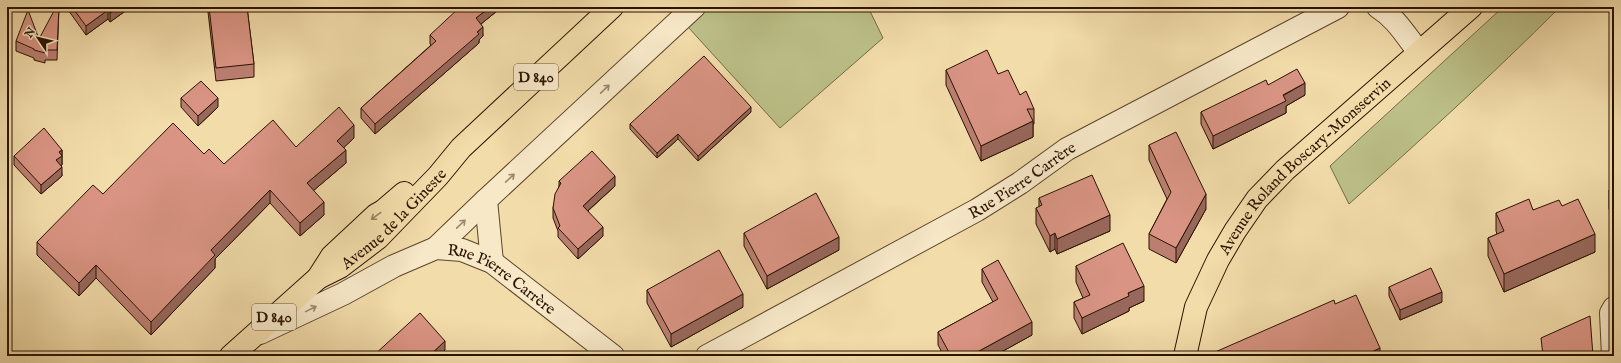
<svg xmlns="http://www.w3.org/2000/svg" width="1621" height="363" font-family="'IM FELL English',serif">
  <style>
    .green { fill: #bcc088; stroke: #736a44 }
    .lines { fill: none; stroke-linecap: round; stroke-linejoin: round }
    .minor-casing { stroke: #5c452a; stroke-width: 24 }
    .major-casing { stroke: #2a1300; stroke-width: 24 }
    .minor { stroke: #f7e8c8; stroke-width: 22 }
    .major { stroke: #f2dcaa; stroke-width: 22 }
    .wall { fill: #bb7f71; stroke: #2a1300 }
    .shaded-wall { fill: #98685c; stroke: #2a1300 }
    .building { fill: #d99483; stroke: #2a1300 }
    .oneway { stroke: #9b886e }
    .oneway2 { stroke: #98825e }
    .labels { text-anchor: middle; stroke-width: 3.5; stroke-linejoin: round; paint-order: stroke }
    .shield { fill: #f7e8c8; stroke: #68533c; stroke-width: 1 }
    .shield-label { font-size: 15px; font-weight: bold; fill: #2a1300 }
    .street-label { font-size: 16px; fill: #2a1300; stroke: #f7e8c8 }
  </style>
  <rect width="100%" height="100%" fill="#f2dcaa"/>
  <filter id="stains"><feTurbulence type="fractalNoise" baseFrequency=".005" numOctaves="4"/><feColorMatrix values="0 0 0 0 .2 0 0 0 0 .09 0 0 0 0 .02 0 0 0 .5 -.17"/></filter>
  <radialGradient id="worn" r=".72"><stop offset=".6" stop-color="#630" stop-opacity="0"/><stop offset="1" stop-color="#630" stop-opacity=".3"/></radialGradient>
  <path class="green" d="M710,7H868L883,38L780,128L688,27Z
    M1503,7H1560C1492,75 1421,140 1349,204L1330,166Z"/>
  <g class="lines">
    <defs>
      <g id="minor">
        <path d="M1378,7C1396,18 1406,36 1419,52"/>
        <path d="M436,248L486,200"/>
        <path d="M492,262L486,200L694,7"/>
        <path id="s1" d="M260,333L343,294L394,266L436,248L462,250L492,262L613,356"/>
        <path id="s2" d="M707,356L977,210L1020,183L1067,149L1338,7"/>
        <path d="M1613,356L1611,313L1614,308"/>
      </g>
      <g id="major">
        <path id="s3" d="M318,278L340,267L378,238L438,176L461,148L612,7"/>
        <path d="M231,356L318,278L332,256L376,215L383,211L404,193"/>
        <path id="s4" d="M1185,356L1196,307L1218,260L1235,231L1257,199L1285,170L1471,7"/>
      </g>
    </defs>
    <use href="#minor" class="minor-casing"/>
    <use href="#major" class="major-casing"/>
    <use href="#minor" class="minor"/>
    <use href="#major" class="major"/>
  </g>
  <path class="wall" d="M59,7L57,60H45V63L34,60V58L16,51V41L39,39Z
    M66,7H131L110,22L108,19L86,35Z
    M208,7H247L254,64V77L216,81L208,12Z
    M502,7L481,24L483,36L479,40V43L375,134L361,118V108L431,45L430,44V35Z
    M946,70L998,74L1034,109V124H1033V137L981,161L946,85Z
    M1268,85L1305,95L1286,106V113L1213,149L1201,124V112Z
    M181,98L218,107L198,126L181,107Z
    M751,112L698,161L678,139L657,158L630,129V124Z
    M354,138L344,147L346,163L313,191L324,215L300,236L270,203L215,259V268L151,335L96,278L79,296L37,255V242L103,194L204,154L224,164L296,147Z
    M1149,145L1206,209L1176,263L1149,249V234L1167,199L1149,160Z
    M62,150V165L61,166L62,176L41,194L14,165V156Z
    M559,181L615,186L588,211L603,236L578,259L558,237V231L553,218V208L559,186Z
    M1614,188V219L1609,209V190Z
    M1039,198L1110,231L1057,254L1055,249L1050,252L1036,224V208L1039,207Z
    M1562,206L1595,252L1504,292L1488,256V238L1497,234L1496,231V213L1533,210Z
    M744,233L839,250L767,289L744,246Z
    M1076,266L1144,301L1129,308V311L1082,334L1074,318V302L1083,298L1076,282Z
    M982,269L1032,335L994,356H944L938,345V332L993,302L982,282Z
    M1389,287L1442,302L1400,320L1389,296Z
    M647,290L743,307L671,347L647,303Z"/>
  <path class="shaded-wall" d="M119,7H131L110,22V13Z
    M490,7H502L476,28V18Z
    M108,10V19L86,35V26Z
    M483,27V36L479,40V43L375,134V124Z
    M1305,83V95L1286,106V113L1213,149V136Z
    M8,87V97L7,98V88Z
    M218,98V107L198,126V116Z
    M751,107V112L698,161V156Z
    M1033,121V137L981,161V146Z
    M354,125V138L337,154V141Z
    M678,134V139L657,158V153Z
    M62,150V165L56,170V160L59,152Z
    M346,150V163L307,196V183Z
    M62,167V176L41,194V185Z
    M615,176V186L583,215V206Z
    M270,190V203L215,259V268L151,335V322L211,250Z
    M1206,194V209L1176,263V248Z
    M324,202V215L300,236V223Z
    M1110,215V231L1057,254V239Z
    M603,227V236L578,259V249Z
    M1055,233V249L1050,252V236Z
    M1595,234V252L1504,292V274Z
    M839,237V250L767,289V276Z
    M96,265V278L79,296V283Z
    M1144,286V301L1129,308V311L1082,334V318L1128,293Z
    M1442,292V302L1400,320V310Z
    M743,294V307L671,347V334Z
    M1032,322V335L994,356H970Z
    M445,341V350L439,356H429Z
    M1380,348V356H1363Z"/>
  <path class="building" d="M56,7H59L57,50H44L45,53L34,50V49L16,41L28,10L39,39Z
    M72,7H119L110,13L108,10L86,26Z
    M209,7H247L254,64L216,68Z
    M460,7H490L476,18L483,27L477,32L479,34L375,124L361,108L436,41L430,35Z
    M987,50L998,74L1008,70L1020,95L1026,91L1034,109H1027L1033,121L981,146L946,70Z
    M704,56L751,107L698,156L678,134L657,153L630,124Z
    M1297,69L1305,83L1283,95L1286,101L1213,136L1201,112L1266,80L1268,85Z
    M201,81L218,98L198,116L181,98Z
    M339,107L354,125L337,141L346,150L307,183L324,202L300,223L270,190L211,250L215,255L151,322L96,265L79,283L37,242L93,185L103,194L173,123L204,154L209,149L224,164L273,120L296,147Z
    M44,128L62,150L59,152L62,156L56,160L62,167L41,185L14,156Z
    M1176,132L1206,194L1176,248L1149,234L1171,192L1149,145Z
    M592,151L615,176L583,206L603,227L578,249L558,228L560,226L553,208L555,194L561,183L559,181Z
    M1092,175L1110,215L1057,239L1055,233L1050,236L1036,208L1042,205L1039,198Z
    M1614,188V200L1609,190Z
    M816,193L839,237L767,276L744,233Z
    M1529,199L1533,210L1559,200L1562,206L1578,199L1595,234L1504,274L1488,238L1504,231L1496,213Z
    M1123,243L1144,286L1128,293L1129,296L1082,318L1074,302L1090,295L1076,266Z
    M719,250L743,294L671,334L647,290Z
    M998,260L1032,322L970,356H951L938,332L998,299L982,269Z
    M1431,268L1442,292L1400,310L1389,287Z
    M1356,295L1380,348L1363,356H1206L1334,300L1335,304Z
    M420,313L445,341L429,356H373Z
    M1590,316L1593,356H1543L1541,338Z"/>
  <defs><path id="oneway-shaft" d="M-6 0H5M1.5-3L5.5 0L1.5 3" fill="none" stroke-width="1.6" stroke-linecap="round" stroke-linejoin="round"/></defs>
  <g class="oneway">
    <use href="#oneway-shaft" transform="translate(605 89) rotate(-43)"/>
    <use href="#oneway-shaft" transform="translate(510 178) rotate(-43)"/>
    <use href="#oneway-shaft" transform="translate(461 224) rotate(-44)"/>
    <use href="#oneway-shaft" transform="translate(311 309) rotate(-26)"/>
  </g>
  <use class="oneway2" href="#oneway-shaft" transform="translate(376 216) rotate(144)"/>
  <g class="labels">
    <g class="shield">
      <rect x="514" y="64" width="44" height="26" rx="3"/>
      <rect x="252" y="304" width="44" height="26" rx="3"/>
    </g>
    <g class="shield-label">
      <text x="536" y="82">D 840</text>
      <text x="274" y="322">D 840</text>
    </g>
    <g class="street-label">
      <text dy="6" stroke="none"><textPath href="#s4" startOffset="231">Avenue Roland Boscary-Monsservin</textPath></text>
      <text dy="6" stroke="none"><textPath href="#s2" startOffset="361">Rue Pierre Carrère</textPath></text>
      <text dy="6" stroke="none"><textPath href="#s3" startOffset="97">Avenue de la Gineste</textPath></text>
      <text dy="6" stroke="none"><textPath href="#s1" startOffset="270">Rue Pierre Carrère</textPath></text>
    </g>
  </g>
  <rect width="1621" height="363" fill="none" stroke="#f2dcaa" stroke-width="24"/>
  <rect x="8" y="8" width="1605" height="347" fill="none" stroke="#2a1300" stroke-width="2"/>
  <rect x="12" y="12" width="1597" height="339" fill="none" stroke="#2a1300"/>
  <g transform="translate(38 38) rotate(305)" stroke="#f7e8c8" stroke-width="3" paint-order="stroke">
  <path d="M0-3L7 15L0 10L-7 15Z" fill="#2a1300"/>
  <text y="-6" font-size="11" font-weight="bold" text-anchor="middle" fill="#2a1300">N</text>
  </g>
  <rect width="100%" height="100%" filter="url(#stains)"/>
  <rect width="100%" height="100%" fill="url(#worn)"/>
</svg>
